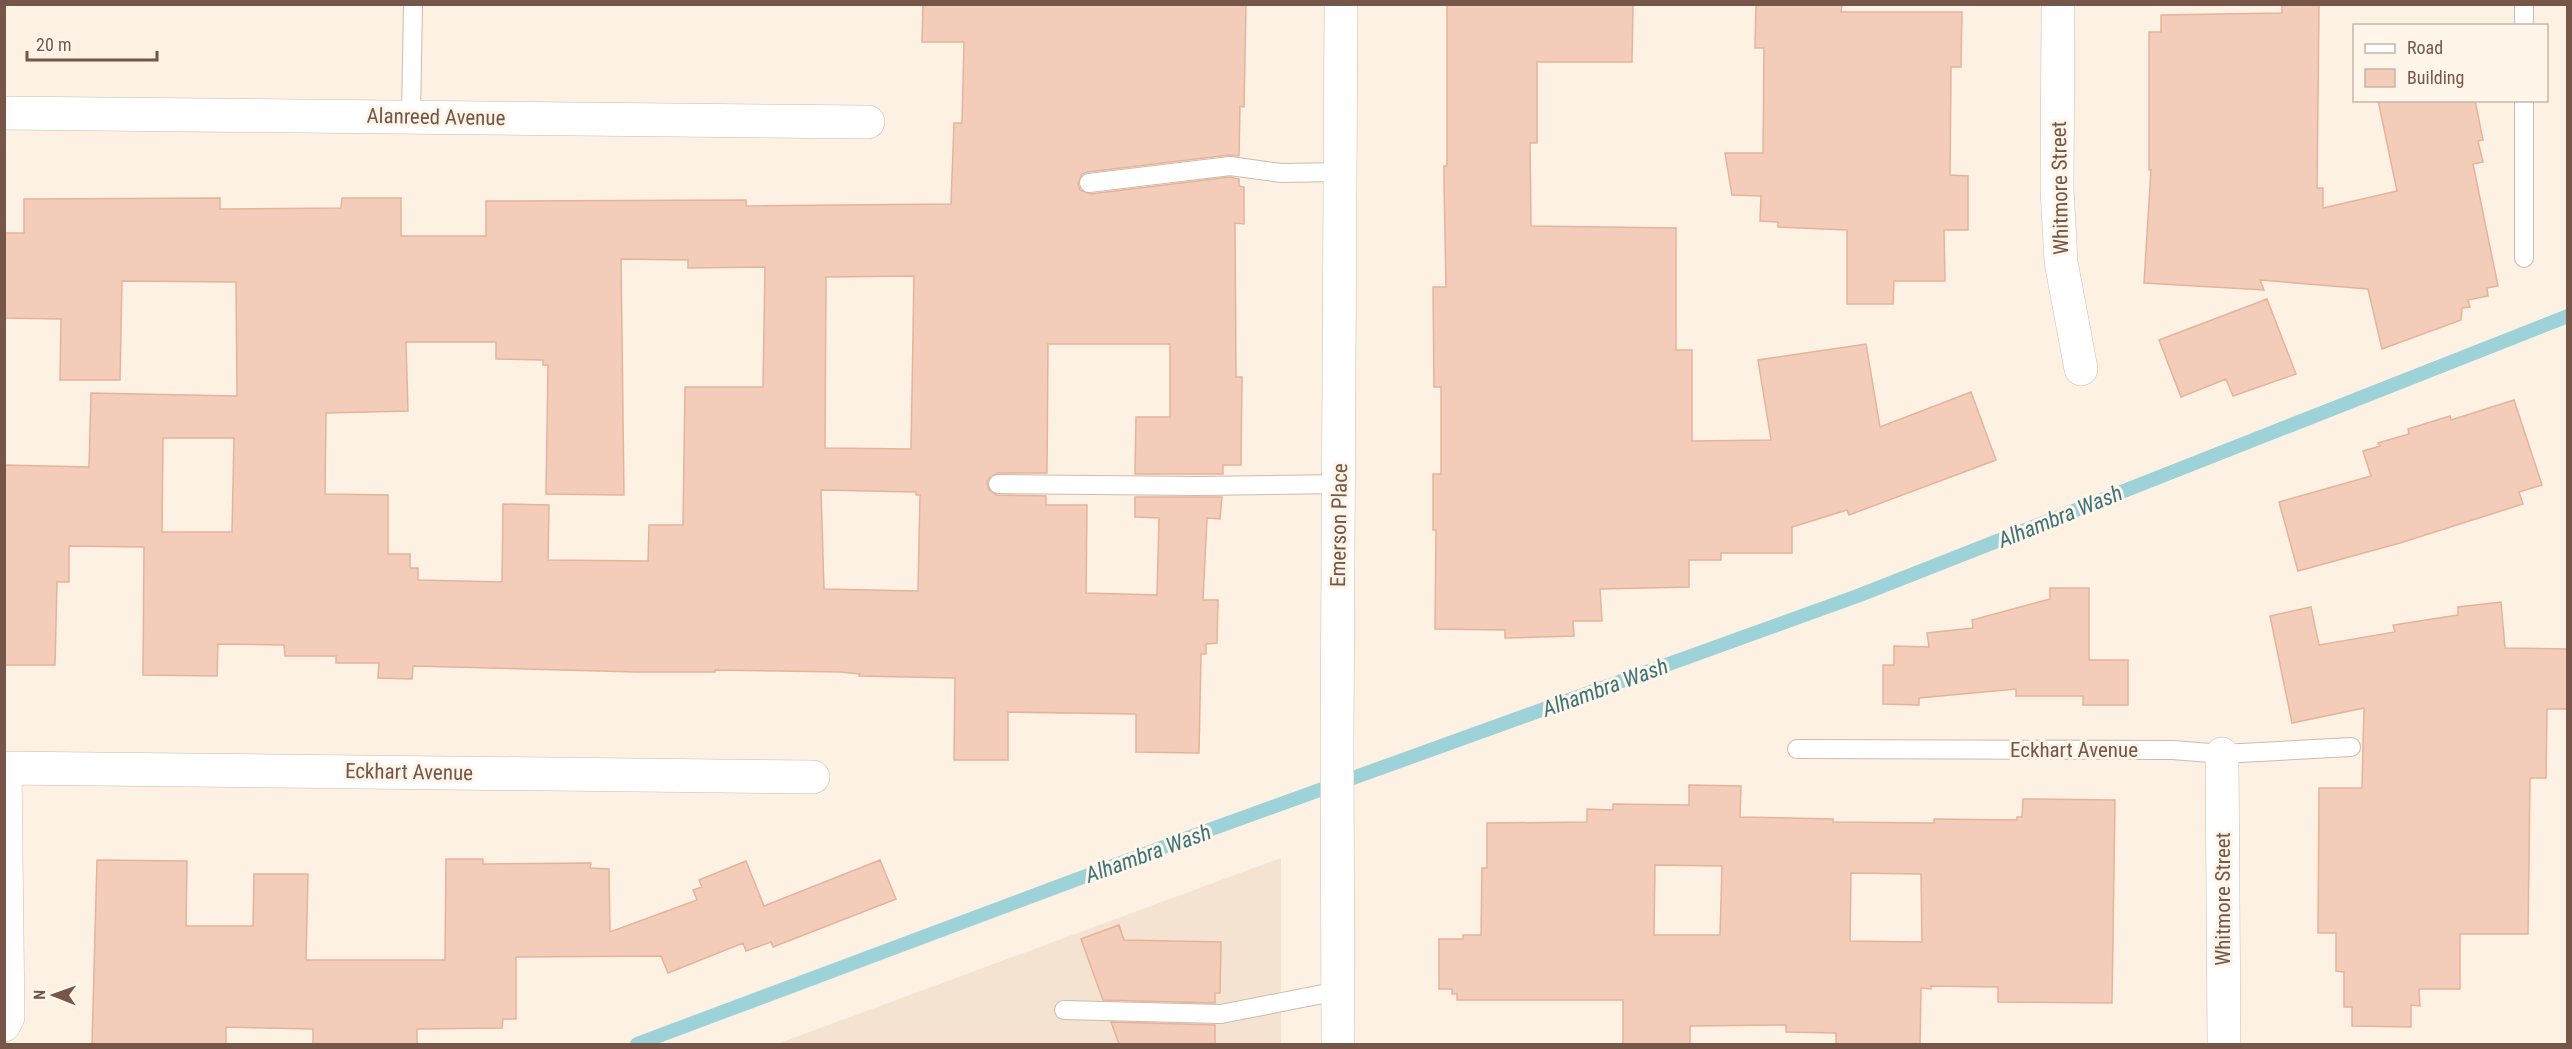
<svg xmlns="http://www.w3.org/2000/svg" width="2572" height="1049" font-family="'Roboto Condensed',sans-serif">
  <style>
    .residential { fill: #f4e3d1 }
    .lines { fill: none; stroke-linecap: round; stroke-linejoin: round }
    .stream { stroke: #9dd2d9; stroke-width: 14 }
    .building { fill: #f3cdba; stroke: #e6b39a; stroke-width: 1.5; fill-rule: evenodd }
    .lane-casing { stroke: #d0baac; stroke-width: 20 }
    .street-casing { stroke: #d0baac; stroke-width: 34 }
    .secondary-casing { stroke: #d3baa9; stroke-width: 34 }
    .lane { stroke: #fff; stroke-width: 18 }
    .street { stroke: #fff; stroke-width: 33 }
    .secondary { stroke: #fff; stroke-width: 33 }
    .labels { text-anchor: middle; stroke-width: 6; stroke-linejoin: round; paint-order: stroke }
    .street-label { font-size: 21px; fill: #755648; stroke: #fff5e9 }
    .water-label { font-size: 22px; font-style: italic; fill: #3c747b; stroke: #fff5e9 }
  </style>
  <rect width="100%" height="100%" fill="#fdf1e3"/>
  <path class="residential" d="M1281,858V1044H777Z"/>
  <g class="lines">
    <path class="stream" d="M637,1044L1206,831L1860,595L2568,316"/>
  </g>
  <path class="building" d="M923,4H1246L1244,107L1240,106L1239,156L1229,155L1088,172L1082,174L1078,184L1080,190L1090,194L1230,177L1239,179V186L1244,187V224L1235,223L1236,377H1242L1241,465H1223V474H1135L1136,417H1170V344H1048L1047,473H998L989,478L987,483L989,490L997,495L1046,496V505H1087L1086,593L1157,595L1159,518L1135,517V497H1222L1220,519L1207,518L1203,600H1218L1217,643L1206,644V654H1201L1199,753L1136,752V714L1008,712V760H954L955,678L859,676L860,674L841,672L715,670V672H636L413,666L412,679L378,678L379,663H336V656H285L284,645L218,644L217,676L143,675L144,547L69,546V582H57L55,665H4V465L89,467L91,393L237,396L236,282L122,281L120,380H60L61,319L4,318V233H24V199L220,198V209L341,208L342,198H401V236H486V201L746,200V206L951,204L954,123H962L964,42H922ZM621,259L688,260V268L765,267L763,387H685L683,525H649L648,561L548,560L549,505L503,504L502,582L418,580V568H410V554H388V495L325,494L326,413L408,411L406,342H496V359L543,360V365H548L546,494L624,495ZM914,276L911,449L825,448L826,277ZM163,438H234L232,532H162ZM821,490L916,492V495H920L918,591L824,589Z
    M1447,4H1633L1632,62H1537V143H1530L1531,226L1676,228V350H1692V441L1771,440L1758,360L1866,344L1880,427L1971,392L1996,460L1849,515L1847,510L1792,527V553H1721V560H1689V587L1600,589L1602,621H1573L1574,636L1505,638V630L1435,629L1436,530H1433V474H1441V387H1434L1433,287H1446L1444,182V166H1447Z
    M1756,4H1842L1841,12H1962L1961,67H1951L1950,175L1968,176V230H1944L1945,281H1894L1893,304H1847V230L1778,227V222L1760,221L1761,196L1732,195L1725,153H1763L1764,48H1755Z
    M2282,4H2319L2317,188H2323V208L2397,191L2378,100H2475L2483,140L2478,141L2483,162L2473,164L2498,286L2487,288L2488,296L2468,300L2470,307L2462,308L2461,320L2382,349L2368,289L2260,280L2264,290L2144,283L2151,170H2149V32H2161V15L2282,13Z
    M2267,299L2296,374L2233,396L2226,379L2181,397L2159,340Z
    M2514,400L2542,485L2519,492L2523,504L2400,543L2298,571L2279,502L2371,476L2363,451L2380,446L2378,443L2409,434L2408,429L2450,416L2451,420Z
    M2050,588H2089V660H2128V705H2083V696H2016V689L1919,698V705L1883,704V665H1894V646L1929,647L1927,633L1973,628L1972,620L2050,599Z
    M2501,602L2505,648L2568,649V709H2547L2546,778H2530L2528,934H2460V989H2419L2420,1006L2411,1005V1027L2352,1026V1007H2344V972L2336,971V933H2318L2319,788H2362L2364,708L2292,723L2270,616L2311,607L2319,645L2395,632L2393,625L2458,615V607Z
    M1689,785L1741,786L1740,817L1833,819V822L1934,823V819L2017,820V817H2022L2023,799L2115,800L2112,1003L1998,1002V987L1931,986V989L1921,988L1920,1044H1836V1033L1786,1032V1025L1690,1026V1044H1623V1000H1457V994H1452V989H1439V939H1463V935H1481L1482,868H1487V823L1587,822V809L1613,810V804L1689,805ZM1655,865L1722,866L1720,935H1654ZM1851,873L1921,874L1922,942L1850,941Z
    M446,859H483V864L591,863L590,868L609,869L610,932L697,900L693,890L702,887L699,880L746,861L764,906L880,860L896,899L773,947L771,942L746,951L743,943L668,973L661,956L516,957V1019H503L502,1028L417,1029V1044H313V1029L226,1027V1044H92L97,860L187,861L186,926H253L254,874H308L306,960H445Z
    M1119,925L1124,940L1221,942L1220,993H1215V1003L1103,1000L1081,939Z
    M1111,1022L1215,1025V1044H1119Z"/>
  <g class="lines">
    <defs>
      <path id="lane" d="M2524,26V4
        M411,117L413,4
        M1089,183L1230,166L1281,173L1341,172
        M2524,258V100
        M998,484L1198,486L1340,484
        M1797,749L2173,750L2222,754L2351,747
        M1064,1010L1221,1014L1338,991"/>
      <path id="street" d="M2058,4L2057,189L2061,262L2081,369
        M4,113L868,122
        M2222,754L2224,1044
        M4,768L813,777
        M4,1025L8,1017L5,768"/>
      <path id="secondary" d="M1338,1044L1337,744L1341,4"/>
    </defs>
    <use href="#lane" class="lane-casing"/>
    <use href="#street" class="street-casing"/>
    <use href="#secondary" class="secondary-casing"/>
    <use href="#lane" class="lane"/>
    <use href="#street" class="street"/>
    <use href="#secondary" class="secondary"/>
  </g>
  <g class="labels">
    <g class="street-label">
      <text transform="translate(436 117) rotate(1)" y="7">Alanreed Avenue</text>
      <text transform="translate(2060 188) rotate(-91)" y="7">Whitmore Street</text>
      <text transform="translate(1339 525) rotate(-89)" y="7">Emerson Place</text>
      <text x="2074" y="757">Eckhart Avenue</text>
      <text transform="translate(409 772) rotate(1)" y="7">Eckhart Avenue</text>
      <text transform="translate(2223 899) rotate(-90)" y="7">Whitmore Street</text>
    </g>
    <g class="water-label">
      <text transform="translate(2060 516) rotate(-22)" y="8">Alhambra Wash</text>
      <text transform="translate(1605 687) rotate(-20)" y="8">Alhambra Wash</text>
      <text transform="translate(1148 853) rotate(-20)" y="8">Alhambra Wash</text>
    </g>
  </g>
  <rect width="2572" height="1049" fill="none" stroke="#755648" stroke-width="12"/>
  <rect x="2353" y="24" width="195" height="78" fill="#fff5e9" stroke="#c8b5a9" stroke-width="1.5"/>
  <rect x="2365" y="44" width="30" height="9" fill="#ffffff" stroke="#c8b5a9" stroke-width="1.5"/>
  <text x="2407" y="54" font-size="18" fill="#755648">Road</text>
  <rect x="2365" y="69" width="30" height="18" fill="#f3cdba" stroke="#c8b5a9" stroke-width="1.5"/>
  <text x="2407" y="84" font-size="18" fill="#755648">Building</text>
  <g transform="translate(54 995) rotate(271)" stroke="#fff5e9" stroke-width="4.5" paint-order="stroke">
  <path d="M0-4.5L10 22L0 15L-10 22Z" fill="#755648"/>
  <text y="-9" font-size="16" font-weight="bold" text-anchor="middle" fill="#755648">N</text>
  </g>
  <path d="M27 51v9h130v-9" fill="none" stroke="#755648" stroke-width="3"/>
  <text x="36" y="51" font-size="18" fill="#755648" stroke="#fff5e9" stroke-width="4.5" paint-order="stroke">20 m</text>
</svg>
